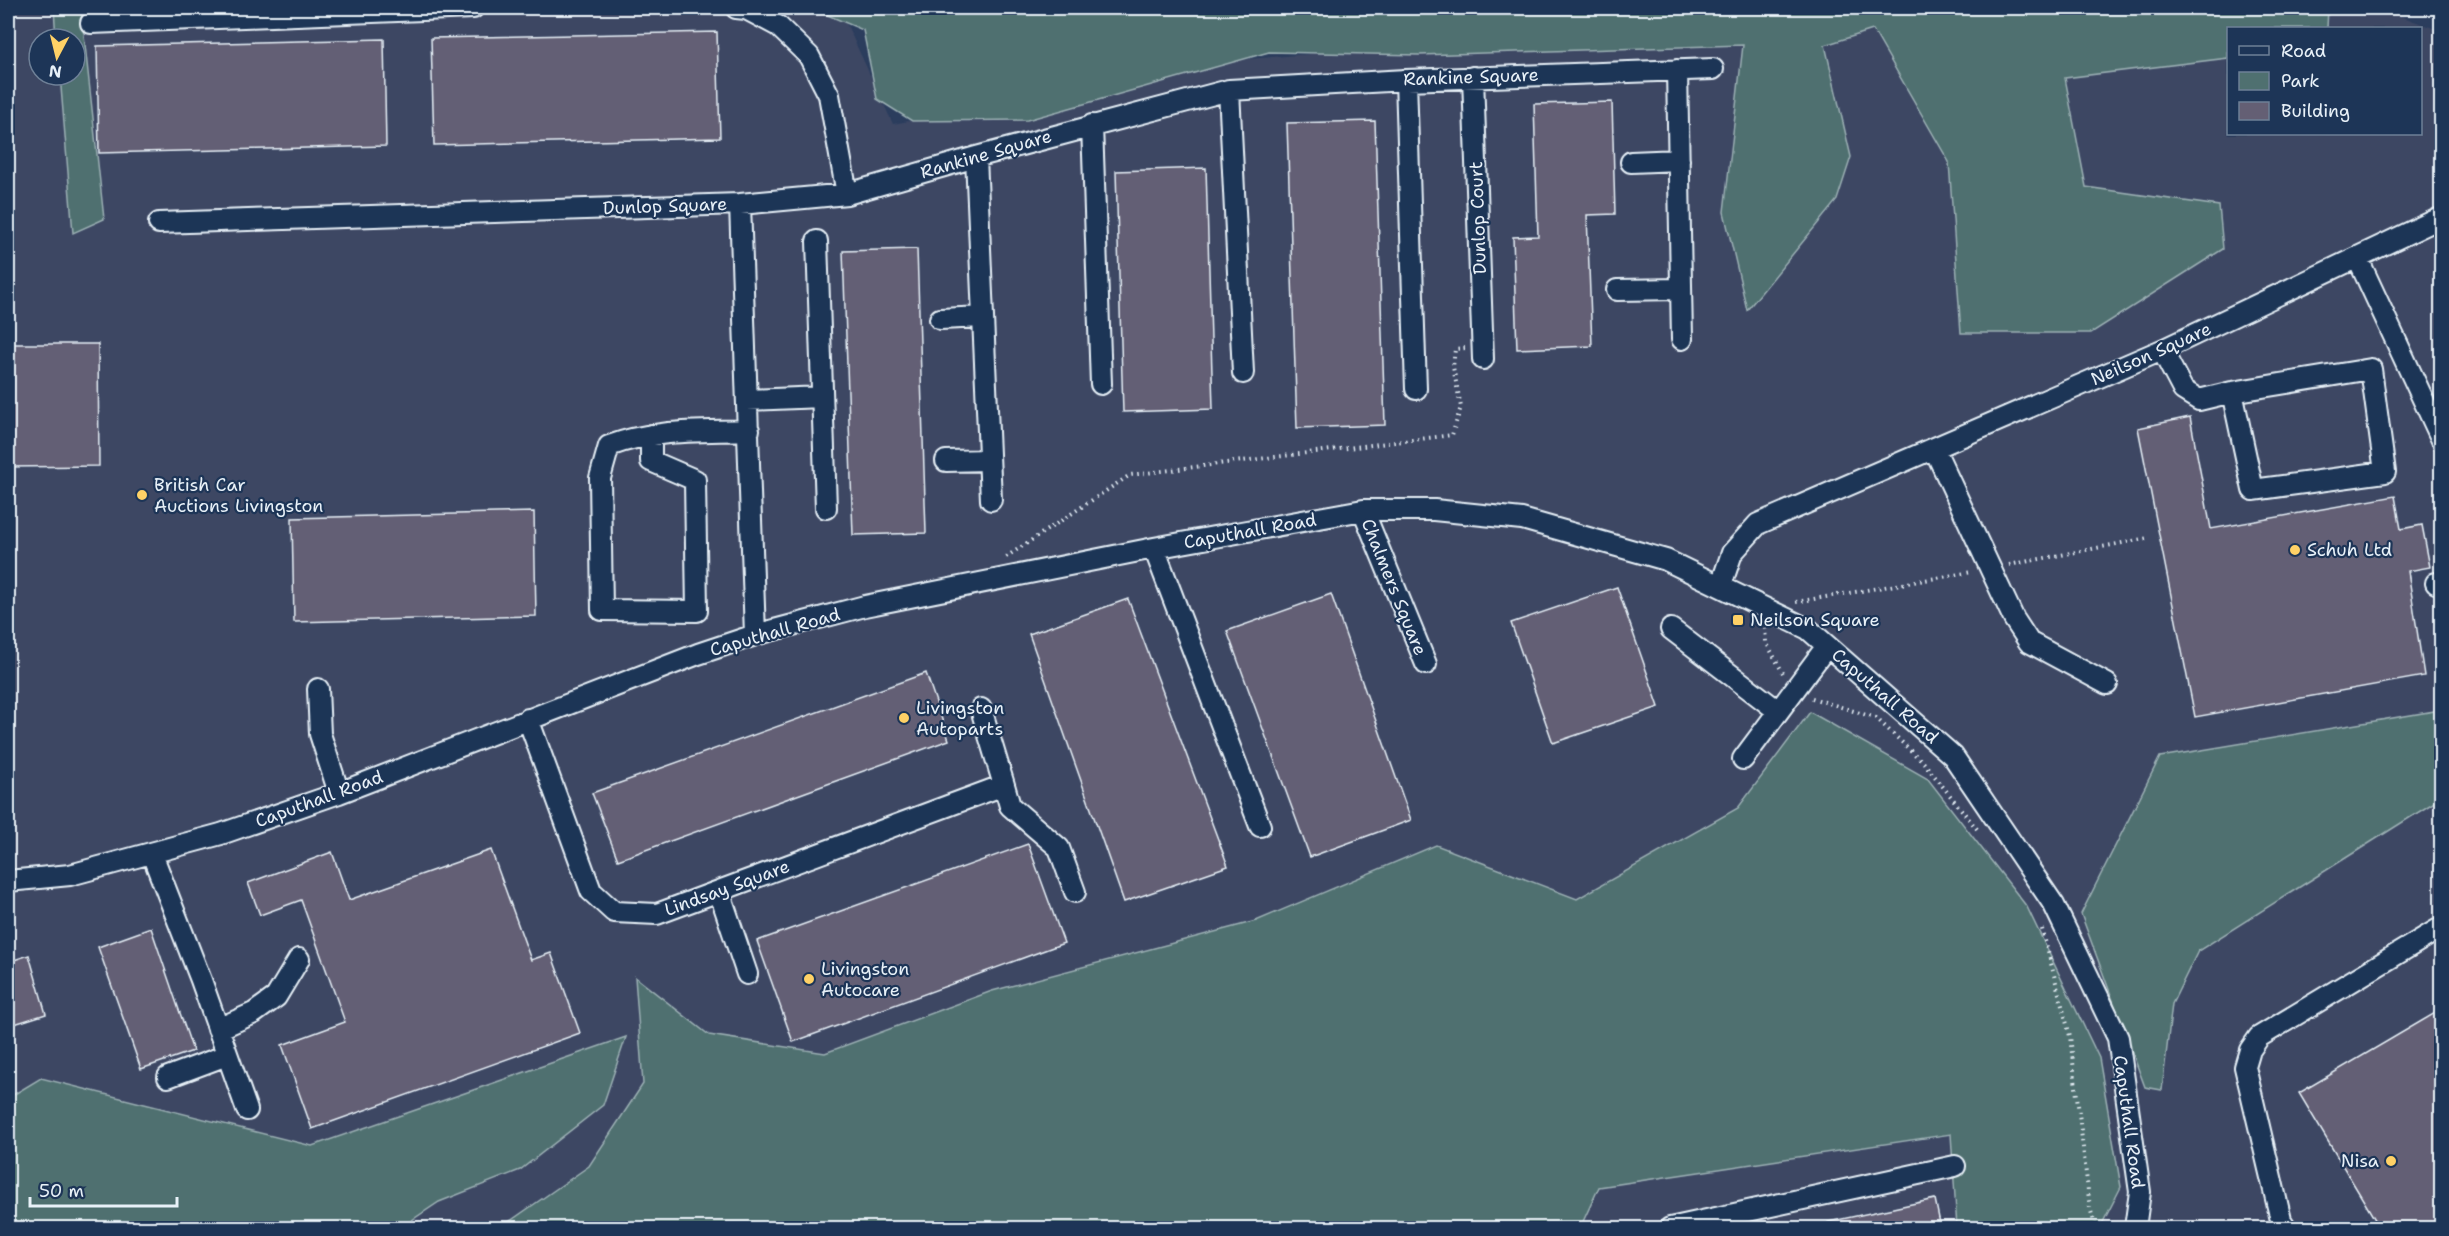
<svg xmlns="http://www.w3.org/2000/svg" width="2449" height="1236" font-family="'Shantell Sans',sans-serif">
  <style>
    .built { fill: #3c4764; fill-rule: evenodd }
    .green { fill: #4f7070; stroke: #9cb0b4; stroke-width: 1.5 }
    .building { fill: #645f74; stroke: #e8f1f8; stroke-width: 1.5 }
    .lines { fill: none; stroke-linecap: round; stroke-linejoin: round }
    .minor-casing { stroke: #e8f1f8; stroke-width: 24 }
    .path { stroke: #e8f1f8; stroke-width: 4; stroke-dasharray: 1.5 4.5; stroke-linecap: butt }
    .minor { stroke: #1d3557; stroke-width: 20 }
    .poi-dot { fill: #ffd166; stroke: #1d3557; stroke-width: 2 }
    .labels { text-anchor: middle; stroke-width: 4.5; stroke-linejoin: round; paint-order: stroke }
    .street-label { font-size: 18px; fill: #e8f1f8; stroke: #1d3557 }
    .poi-label { font-size: 18px; fill: #e8f1f8; stroke: #1d3557; text-anchor: start }
  </style>
  <rect width="100%" height="100%" fill="#2b3d5d"/>
  <filter id="ink" filterUnits="userSpaceOnUse"><feTurbulence type="fractalNoise" baseFrequency=".0167" numOctaves="2"/><feDisplacementMap in="SourceGraphic" scale="12" xChannelSelector="R" yChannelSelector="G"/><feConvolveMatrix kernelMatrix="1 2 1 2 8 2 1 2 1" color-interpolation-filters="sRGB"/></filter>
  <g filter="url(#ink)">
    <path class="built" d="M8,8H830L846,23L893,124L1223,61L1774,17L2053,8H2379L2441,31V1228H8ZM2228,28H2420V134H2228ZM39,39H75V75H39Z"/>
    <path class="green" d="M54,8H81L104,219L73,233L60,75H75V39H56Z
      M811,8H2328L2327,28H2228V58L2065,78L2086,187L2219,206L2223,249L2091,333H1961L1949,162L1873,30L1825,45L1851,157L1837,200L1747,310L1724,212L1743,45L1419,55L1269,52L1027,120L912,121L877,99L863,30Z
      M2441,710V798L2198,951L2172,1004L2162,1090L2145,1087L2081,914L2160,757Z
      M1810,712L1928,779L2027,907L2099,1058L2121,1187L2100,1228H1957L1951,1134L1599,1187L1580,1228H500L589,1166L643,1084L635,977L709,1035L825,1053L992,991L1256,921L1436,845L1577,899L1738,808Z
      M626,1037L603,1105L520,1170L439,1202L400,1228H8V1098L41,1078L312,1146Z"/>
    <path class="building" d="M717,32L720,138L434,145L431,38Z
      M384,39L386,146L99,153L97,46Z
      M1612,102L1615,214L1587,215L1592,346L1517,349L1513,237L1538,236L1534,104Z
      M1375,121L1385,425L1297,428L1287,123Z
      M1206,168L1213,409L1123,412L1116,171Z
      M917,249L926,533L853,535L843,251Z
      M8,344H98L99,466L8,467Z
      M2190,417L2211,529L2395,496L2401,529L2422,525L2430,567L2408,571L2424,676L2195,717L2138,428Z
      M534,512L536,616L294,622L292,518Z
      M1617,587L1659,707L1553,743L1511,623Z
      M1331,594L1411,820L1310,857L1227,631Z
      M1128,599L1228,866L1124,902L1029,634Z
      M926,673L949,740L618,860L592,793Z
      M1028,844L1064,943L793,1042L757,941Z
      M491,850L531,960L551,953L580,1033L312,1129L282,1045L345,1022L301,900L260,915L248,883L332,852L349,900Z
      M151,928L193,1051L141,1069L98,947Z
      M29,955L46,1014L8,1026V962Z
      M2442,1009V1228H2380L2299,1093Z
      M1935,1199L1941,1228H1828V1222Z"/>
    <g class="lines">
      <defs>
        <path id="minor" d="M736,8L746,9L778,26L809,56L829,95L847,194
          M91,23L473,8
          M1677,70L1682,339
          M1473,77L1483,359
          M1406,80L1416,389
          M1229,90L1243,373
          M1092,125L1101,384
          M976,157L991,500
          M1631,162L1679,160
          M740,204L755,635
          M159,223L740,204L847,194L976,157L1229,90L1406,80L1713,69
          M817,241L826,508
          M2358,259L2442,440
          M1617,290L1681,289
          M940,319L983,317
          M2162,350L2183,390L2199,400L2232,392L2253,490L2385,472L2371,369L2232,392
          M747,400L822,397
          M651,435V461L695,480L697,611L602,610L600,478L609,446C653,429 702,432 749,430
          M1934,448L2014,619L2029,642L2107,684
          M946,461L989,460
          M1363,510L1426,664
          M1154,548L1260,826
          M2436,583L2442,582
          M1721,585L1732,553L1758,524L2162,350L2442,217
          M1671,629L1778,711
          M318,689L320,734L339,793
          M981,709L1004,785
          M528,719L591,891L614,912L657,914L1004,785L1010,806L1059,848L1075,892
          M1743,759L1827,646
          M152,854L201,980L247,1110
          M8,881L70,875L221,834L339,793L698,654L755,635L865,606L1154,548L1363,510H1434L1522,519L1666,560L1808,629L1953,756L2054,905L2118,1038L2140,1192L2135,1228
          M719,891L747,974
          M218,1029L254,1013L276,997L299,959
          M168,1077L227,1055
          M1670,1228L1955,1166
          M2286,1228L2281,1220L2245,1067L2250,1050L2259,1037L2442,927"/>
      </defs>
      <use href="#minor" class="minor-casing"/>
      <path class="path" d="M1006,557L1130,475L1452,435L1461,407L1453,367L1455,349L1465,348
        M2009,565L2148,538
        M1796,602L1972,572
        M1765,628L1766,642L1783,673
        M1812,698L1876,718L1924,763L1977,829
        M2042,929L2070,1036L2090,1208L2096,1228"/>
      <use href="#minor" class="minor"/>
    </g>
  </g>
  <g class="poi-dot">
    <circle cx="142" cy="495" r="6"/>
    <circle cx="2295" cy="550" r="6"/>
    <rect x="1732" y="614" width="12" height="12" rx="3"/>
    <circle cx="904" cy="718" r="6"/>
    <circle cx="809" cy="979" r="6"/>
    <circle cx="2391" cy="1161" r="6"/>
  </g>
  <g class="labels">
    <g class="street-label">
      <text transform="translate(1471 77) rotate(-2)" y="6">Rankine Square</text>
      <text transform="translate(986 154) rotate(-16)" y="6">Rankine Square</text>
      <text transform="translate(665 206) rotate(-2)" y="6">Dunlop Square</text>
      <text transform="translate(1478 218) rotate(-92)" y="6">Dunlop Court</text>
      <text transform="translate(2151 354) rotate(-24)" y="6">Neilson Square</text>
      <text transform="translate(1250 531) rotate(-10)" y="6">Caputhall Road</text>
      <text transform="translate(1394 587) rotate(68)" y="6">Chalmers Square</text>
      <text transform="translate(775 632) rotate(-16)" y="6">Caputhall Road</text>
      <text transform="translate(1885 696) rotate(41)" y="6">Caputhall Road</text>
      <text transform="translate(319 799) rotate(-20)" y="6">Caputhall Road</text>
      <text transform="translate(727 888) rotate(-20)" y="6">Lindsay Square</text>
      <text transform="translate(2129 1122) rotate(82)" y="6">Caputhall Road</text>
    </g>
    <g class="poi-label">
      <text x="154" y="491">British Car<tspan x="154" dy="21">Auctions Livingston</tspan></text>
      <text x="2307" y="556">Schuh Ltd</text>
      <text x="1750" y="626">Neilson Square</text>
      <text x="916" y="714">Livingston<tspan x="916" dy="21">Autoparts</tspan></text>
      <text x="821" y="975">Livingston<tspan x="821" dy="21">Autocare</tspan></text>
      <text x="2379" y="1167" text-anchor="end">Nisa</text>
    </g>
  </g>
  <rect width="2449" height="1236" fill="none" stroke="#1d3557" stroke-width="30"/>
  <rect x="15" y="15" width="2419" height="1206" fill="none" stroke="#e8f1f8" stroke-width="2" filter="url(#ink)"/>
  <rect x="2227" y="27" width="195" height="108" fill="#1d3557" stroke="#6e8097" stroke-width="1.5"/>
  <rect x="2239" y="46" width="30" height="9" fill="#1d3557" stroke="#6e8097" stroke-width="1.5"/>
  <text x="2281" y="57" font-size="18" fill="#e8f1f8">Road</text>
  <rect x="2239" y="72" width="30" height="18" fill="#4f7070" stroke="#6e8097" stroke-width="1.5"/>
  <text x="2281" y="87" font-size="18" fill="#e8f1f8">Park</text>
  <rect x="2239" y="102" width="30" height="18" fill="#645f74" stroke="#6e8097" stroke-width="1.5"/>
  <text x="2281" y="117" font-size="18" fill="#e8f1f8">Building</text>
  <g transform="translate(57 57) rotate(187)"><circle r="28" fill="#1d3557" stroke="#6e8097" stroke-width="1.5"/>
  <path d="M0-4.5L10 22L0 15L-10 22Z" fill="#ffd166"/>
  <text y="-9" font-size="16" font-weight="bold" text-anchor="middle" fill="#e8f1f8">N</text>
  </g>
  <path d="M30 1197v9h147v-9" fill="none" stroke="#e8f1f8" stroke-width="3"/>
  <text x="39" y="1197" font-size="18" fill="#e8f1f8" stroke="#1d3557" stroke-width="4.5" paint-order="stroke">50 m</text>
</svg>
